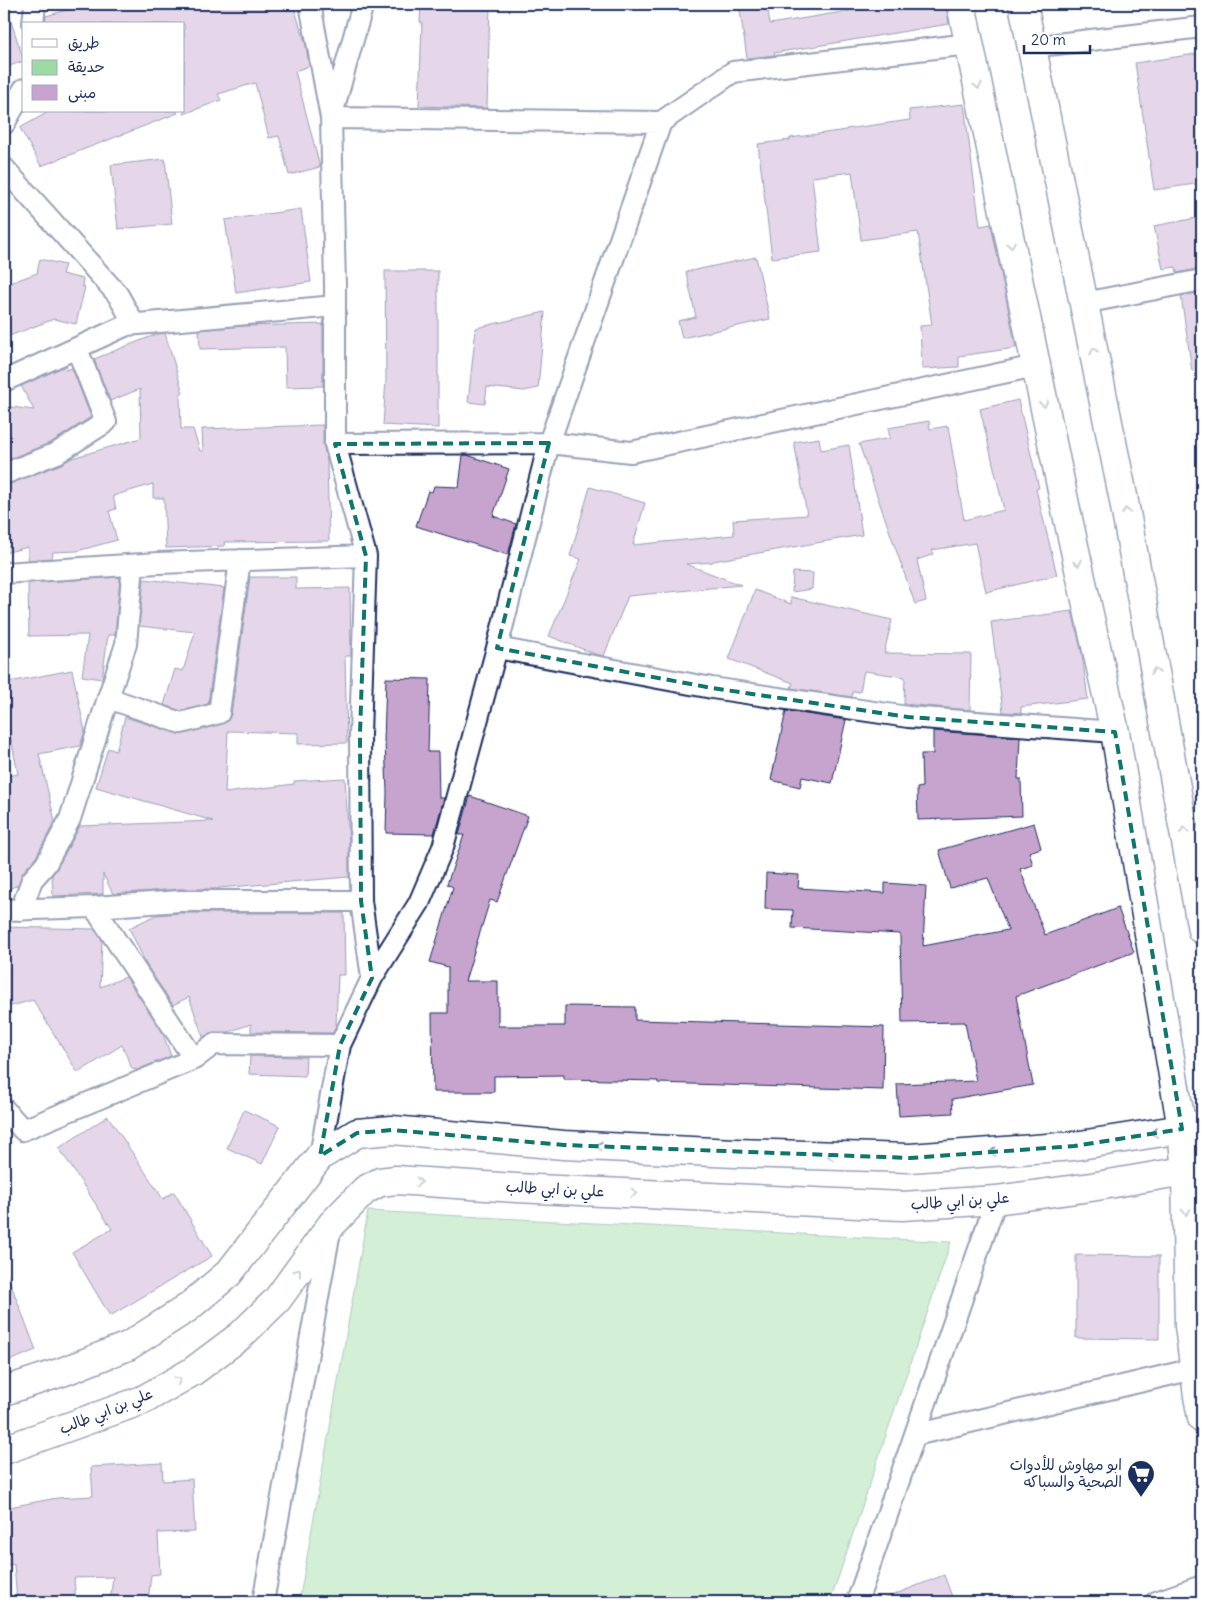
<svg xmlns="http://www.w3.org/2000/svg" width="1206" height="1606" font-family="Delius,'Playpen Sans Arabic',sans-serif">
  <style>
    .green { fill: #9ddba2; stroke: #5c8580 }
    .building { fill: #c7a4ce; stroke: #1b2f5e }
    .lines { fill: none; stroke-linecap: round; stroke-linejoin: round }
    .street-casing { stroke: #1b2f5e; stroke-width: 24 }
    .secondary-casing { stroke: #1b2f5e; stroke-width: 31 }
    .street { stroke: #fff; stroke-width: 20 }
    .secondary { stroke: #fff; stroke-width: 28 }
    .oneway { stroke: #8d97ae }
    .marked { fill: none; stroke: #0f766e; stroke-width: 4; stroke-dasharray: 10 6; stroke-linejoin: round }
    .labels { text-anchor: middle; stroke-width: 4.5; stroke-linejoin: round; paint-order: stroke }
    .street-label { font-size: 15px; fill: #1b2f5e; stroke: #fff }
    .poi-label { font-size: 15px; fill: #1b2f5e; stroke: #fff; text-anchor: end }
  </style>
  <rect width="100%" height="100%" fill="#fff"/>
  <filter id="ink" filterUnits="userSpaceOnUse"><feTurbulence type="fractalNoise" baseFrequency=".02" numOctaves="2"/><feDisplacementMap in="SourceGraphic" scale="10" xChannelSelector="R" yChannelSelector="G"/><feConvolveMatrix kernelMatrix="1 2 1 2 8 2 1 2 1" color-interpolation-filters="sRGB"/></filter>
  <g filter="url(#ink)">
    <path class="green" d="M368,1211L951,1242L830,1602H299Z"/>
    <path class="building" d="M87,4H293L306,45L309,66L295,71L320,167L289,175L279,136L269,138L255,83L218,94L221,100L184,114V24H45L46,16Z
      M421,4H490L487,108L419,106L422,22H420Z
      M739,4H767L770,24L890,4H946L949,24L774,53L775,55L747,58Z
      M7,9L24,61L4,68V10Z
      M1202,53V183L1154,190L1135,63Z
      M964,104L980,226L991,224L1016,348L959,356V367L922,369L920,326L932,325L918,232L861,240L852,172L812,177L821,252L772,258L758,144L790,140V138L846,130V129L910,120L909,110Z
      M50,111H177L178,113L41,166L20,128Z
      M165,159L172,224L118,229L111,165Z
      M301,209L311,282L236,293L225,220Z
      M1202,217V268L1177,273L1176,267L1163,269L1154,226Z
      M756,257L770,319L682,338L678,321L696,317L686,272Z
      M40,259L65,265L62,274L83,279L82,286L85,287L76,324L54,319L4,338V285L37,273Z
      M385,271H438V428L383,425L386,379Z
      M1202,292V370L1192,371L1181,296Z
      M545,312L538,388L524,391L487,387L485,404L468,402L476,328Z
      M323,324V386L286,387L285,347L200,349L199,330L243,326Z
      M165,333L183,393L180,394L181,429H193L200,451H203L202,429L323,425V444L327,461L329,541L224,542L225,546L166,548L164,498H153V484L113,496L116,509L109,511L117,540L77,551L53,552L52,558L28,560V547L4,553V486L61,464L72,458L141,438L140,389L110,401L94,359L157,334Z
      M67,365L66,370L72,368L91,417L52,442L4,461V406L34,410L21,386Z
      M1018,400L1039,488L1036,489L1057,575L986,592L975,543L932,550L934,554L917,560L926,601L915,604L859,444L890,438L888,428L929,421L930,429L948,426L964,520L1004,510L980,409Z
      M819,438L821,450L849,445L862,535L713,561V562L686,564L741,585L628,596L604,656L595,654L549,636L581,559L570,556L590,487L645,503L633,545L734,535L733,520L807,515L794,442Z
      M463,455H467L509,469L493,516L516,524L508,555L416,526L428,491L432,492L434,486L459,487Z
      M793,572L813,573L812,589L792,592Z
      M120,577L115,635H108L102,679L82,676L88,635L29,636L28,583Z
      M250,577H296V589L350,588L351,656H345L347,743L298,744V733L228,731L225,793L294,784V781L345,778L349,844V877L219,888V889H179L113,894L103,874V894L53,896L52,875L56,870L80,826L213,821L96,787L108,748L116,751L125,717L178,734H184L222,724L228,720L231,715Z
      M144,579L224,588L208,704L181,711L164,705L175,669L183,671L195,632L139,626Z
      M755,590L791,604V597L892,620L884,653L971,654L970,710L904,704L905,677L864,671L860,692L853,691L852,697L791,688L793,683L729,659Z
      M1072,611L1082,654L1088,699L1021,707V713L1003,712L991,622Z
      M72,670L85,731L80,746L39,754L55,821L36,857L23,872L18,885L4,891V777L18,774L4,704V683Z
      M386,678L430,679L428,752H438L439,798H444L434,834L386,833L387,792L385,742H384Z
      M786,711L846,720L832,783L802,777L800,787L771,780Z
      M933,731L1020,737L1018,779H1021L1022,816L918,820L917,788L922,787L921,754H933Z
      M470,796L528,816L497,902L490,900L465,981H498V1026H565V1006L635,1007V1020L884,1027L883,1090L658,1083V1081L564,1079V1075L494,1076V1092H433L432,1013H448V967L430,962L453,887L447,884L464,835H459Z
      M1034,823L1041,848L1029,852L1033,865L1020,869L1045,935L1118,908L1134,952L1016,996L1033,1085L952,1099L953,1113L899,1116L897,1084L976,1081L965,1022L902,1023L900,934L792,928L793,910L765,909L766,873L799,875L798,888L885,893V883L926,886L923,946L1008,930L988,878L950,888L939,850Z
      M180,913H344L345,975H338L336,1025L333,1033L251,1032V1024L228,1032H213L203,1037L189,997L173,1005L147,966L129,928L156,915Z
      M4,927L94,929L102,940L100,987L126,977L162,1031L171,1056L137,1070L132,1069L122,1045L78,1073L33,1000L4,1008Z
      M250,1056L306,1057L305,1076L249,1074Z
      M244,1110L280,1126L262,1164L227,1148Z
      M108,1116L163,1199L174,1192L212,1256L110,1316L72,1252L112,1229L59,1148Z
      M1076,1255L1159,1256V1339L1076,1338Z
      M5,1269L36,1350L4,1363V1270Z
      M162,1463L163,1481L192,1479L195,1532L158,1533L160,1574L151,1575L148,1602H110L113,1577L74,1578L76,1602H17L14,1564L4,1566V1508L57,1498L93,1496L91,1467Z
      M944,1575L954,1602H878V1601Z"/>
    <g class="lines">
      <defs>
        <path id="street" d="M310,4L331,118L335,285V444L366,556L360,734L361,901L372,978L340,1045L320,1156
          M363,4L331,118L661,122
          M33,24L35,4
          M1031,47L1202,27
          M4,124L24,89
          M4,168L118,295L134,324
          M1084,303L1202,280
          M4,381L127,325L335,306
          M335,444L549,443L631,452L1036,366
          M4,474L57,453L106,422L79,354
          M4,573L158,563L366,556
          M497,648L712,688L908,717L1115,732
          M108,698L181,723L219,713L240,560
          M94,907L194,1059L214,1044L340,1045
          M4,910L94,907L180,901H361
          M21,910L32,880L46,864L70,819L108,698L126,644L133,565
          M372,978L419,903L443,847L497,648L549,443L661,122L733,72L969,44
          M4,1109L23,1130L194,1059
          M915,1435L1194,1369
          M263,1602L330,1231
          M857,1602L996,1200
          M1156,1602L1202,1586"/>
        <path id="secondary" d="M961,4L1065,505L1115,732L1182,1129L1186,1172L1189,1326L1198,1396L1202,1418
          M1023,4L1123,496L1202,930
          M4,1391L62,1372L128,1346L186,1309L229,1273L320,1156L357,1133L392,1130L564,1145L735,1153L910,1158L1074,1146L1182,1129L1202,1124
          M4,1450L143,1400L192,1372L240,1336L277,1300L332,1224L365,1190L380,1182L396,1180L516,1188L902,1206L996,1200L1091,1187L1202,1168"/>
      </defs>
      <use href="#street" class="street-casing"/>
      <use href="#secondary" class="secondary-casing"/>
      <use href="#street" class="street"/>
      <use href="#secondary" class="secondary"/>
    </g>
    <defs><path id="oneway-chevron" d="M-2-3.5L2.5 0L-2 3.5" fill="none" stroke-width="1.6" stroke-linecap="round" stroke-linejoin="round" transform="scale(1.25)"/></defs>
    <g class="oneway">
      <use href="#oneway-chevron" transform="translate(978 86) rotate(78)"/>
      <use href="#oneway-chevron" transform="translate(1011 245) rotate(78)"/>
      <use href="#oneway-chevron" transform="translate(1094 351) rotate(-102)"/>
      <use href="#oneway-chevron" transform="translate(1044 404) rotate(78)"/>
      <use href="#oneway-chevron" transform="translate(1126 511) rotate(-100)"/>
      <use href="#oneway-chevron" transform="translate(1078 563) rotate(78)"/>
      <use href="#oneway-chevron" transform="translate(1155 671) rotate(-100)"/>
      <use href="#oneway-chevron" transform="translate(1184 830) rotate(-100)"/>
      <use href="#oneway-chevron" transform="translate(1154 1133) rotate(171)"/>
      <use href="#oneway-chevron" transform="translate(599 1146) rotate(-177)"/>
      <use href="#oneway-chevron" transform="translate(993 1152) rotate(176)"/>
      <use href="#oneway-chevron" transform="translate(831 1156) rotate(-178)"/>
      <use href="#oneway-chevron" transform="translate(419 1182) rotate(3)"/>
      <use href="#oneway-chevron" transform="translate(634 1193) rotate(3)"/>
      <use href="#oneway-chevron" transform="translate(1186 1212) rotate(89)"/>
      <use href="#oneway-chevron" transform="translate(298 1272) rotate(-53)"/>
      <use href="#oneway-chevron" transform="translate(178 1380) rotate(-29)"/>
    </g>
  </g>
  <path d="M0 0H1206V1606H0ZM549,443L497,648L712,688L908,717L1115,732L1182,1129L1074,1146L910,1158L564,1145L392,1130L357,1133L320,1156L340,1045L372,978L361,901L360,734L366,556L335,444Z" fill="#fff" fill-opacity=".55" fill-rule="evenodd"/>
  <path class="marked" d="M549,443L497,648L712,688L908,717L1115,732L1182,1129L1074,1146L910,1158L564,1145L392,1130L357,1133L320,1156L340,1045L372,978L361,901L360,734L366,556L335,444Z"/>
  <defs>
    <symbol id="supermarket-pin" viewBox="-11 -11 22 30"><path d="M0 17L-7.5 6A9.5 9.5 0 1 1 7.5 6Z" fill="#1b2f5e" stroke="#fff"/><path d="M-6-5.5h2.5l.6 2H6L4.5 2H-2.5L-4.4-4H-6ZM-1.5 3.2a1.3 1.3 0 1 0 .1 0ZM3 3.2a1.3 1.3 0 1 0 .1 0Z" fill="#fff"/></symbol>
  </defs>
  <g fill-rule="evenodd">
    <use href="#supermarket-pin" x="1125" y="1458" width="32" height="43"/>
  </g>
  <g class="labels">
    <g class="street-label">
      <text transform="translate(555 1189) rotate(3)" y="5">علي بن ابي طالب</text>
      <text transform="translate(960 1201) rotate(-4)" y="5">علي بن ابي طالب</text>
      <text transform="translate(106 1411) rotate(-22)" y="5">علي بن ابي طالب</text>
    </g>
    <g class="poi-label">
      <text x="1122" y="1470">ابو مهاوش للأدوات<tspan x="1122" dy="17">الصحية والسباكه</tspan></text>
    </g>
  </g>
  <rect width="1206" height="1606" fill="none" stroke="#fff" stroke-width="20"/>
  <rect x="10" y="10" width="1186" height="1586" fill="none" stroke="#1b2f5e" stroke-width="2" filter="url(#ink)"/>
  <rect x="22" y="22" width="162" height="90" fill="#ffffff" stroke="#a4acbf"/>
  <rect x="32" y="39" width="25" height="8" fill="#ffffff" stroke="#a4acbf"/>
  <text x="68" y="48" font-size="15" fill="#1b2f5e">طريق</text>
  <rect x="32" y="60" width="25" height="15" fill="#9ddba2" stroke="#a4acbf"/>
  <text x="68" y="72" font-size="15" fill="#1b2f5e">حديقة</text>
  <rect x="32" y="85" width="25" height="15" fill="#c7a4ce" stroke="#a4acbf"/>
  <text x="68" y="98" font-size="15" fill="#1b2f5e">مبنى</text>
  <path d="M1024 45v8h66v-8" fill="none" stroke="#1b2f5e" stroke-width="2.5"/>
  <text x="1031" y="45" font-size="15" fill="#1b2f5e" stroke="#ffffff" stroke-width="4" paint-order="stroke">20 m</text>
</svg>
